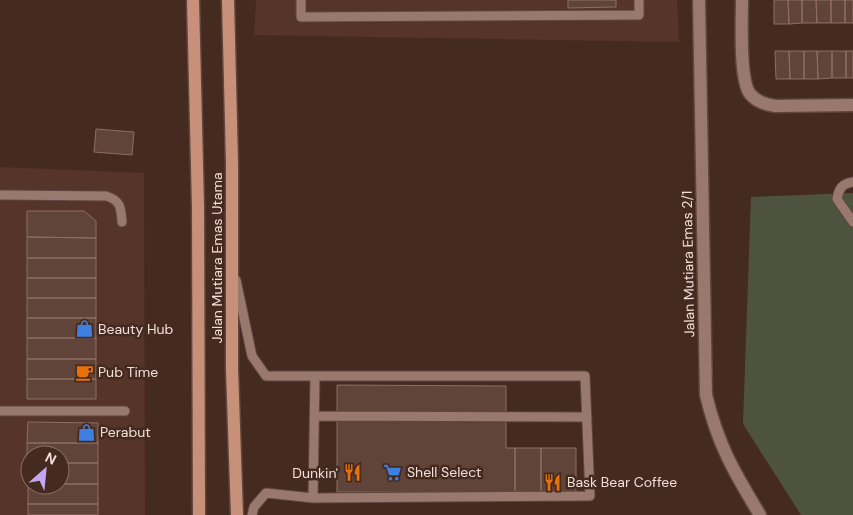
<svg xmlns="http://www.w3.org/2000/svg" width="853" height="515" font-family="'DM Sans',sans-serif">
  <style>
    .built { fill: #563429; fill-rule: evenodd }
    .green { fill: #4d533e }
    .building { fill: #614439; stroke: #8e6e62 }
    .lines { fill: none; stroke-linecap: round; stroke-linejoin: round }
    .service-casing { stroke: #5f473f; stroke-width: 11 }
    .minor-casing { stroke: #5f473f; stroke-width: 15 }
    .tertiary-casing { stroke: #5f473f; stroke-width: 15 }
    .primary-casing { stroke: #5f473f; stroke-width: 15 }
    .service { stroke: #99796d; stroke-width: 9 }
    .minor { stroke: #99796d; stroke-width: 12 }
    .tertiary { stroke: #99796d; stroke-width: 12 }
    .primary { stroke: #c89078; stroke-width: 12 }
    .labels { text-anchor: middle; stroke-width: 5; stroke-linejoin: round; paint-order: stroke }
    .street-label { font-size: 14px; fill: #f2dfd9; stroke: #452a20 }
    .poi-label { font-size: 14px; fill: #f2dfd9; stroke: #452a20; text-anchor: start }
  </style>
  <rect width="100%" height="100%" fill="#452a20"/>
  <path class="built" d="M256,0H677L679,42L254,35Z
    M0,167L144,173L145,515H0ZM30,455H60V485H30Z"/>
  <path class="green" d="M853,193V515H801L743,424L751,197Z"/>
  <path class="building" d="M568,0H616V7L568,8Z
    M774,0H788L789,24H774Z
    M788,0H802V23L789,24Z
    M802,0H816L817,23H802Z
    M816,0H831V23H817Z
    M831,0H845V23H831Z
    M845,0H853V23H845Z
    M775,51H789L790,79H776Z
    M789,51H804V79H790Z
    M804,51H817L818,79H804Z
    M817,51H832V78L818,79Z
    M832,51H846V78H832Z
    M846,51H853V78H846Z
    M96,129L134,132L132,155L94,152Z
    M27,211H84L96,221V238L27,237Z
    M27,237L96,238V258H27Z
    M27,258H96V278H27Z
    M27,278H96V298H27Z
    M27,298H96V318H27Z
    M27,318H96V338H27Z
    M27,338H96V359H27Z
    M27,359H96V379H27Z
    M27,379H96V399H27Z
    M337,385L506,386V448H515V493L337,492Z
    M28,422L98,423V443H27Z
    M27,443H98V463H60V455H30V463H27Z
    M515,448H541V493H515Z
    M541,448H576V493H541Z
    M27,463H30V484H28Z
    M60,463H98V484H60Z
    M28,484H98V504H28Z
    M28,504H98V515H28Z"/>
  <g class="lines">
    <defs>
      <path id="service" d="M301,0V17L639,15V0
        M853,182C842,184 839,188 837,199L853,222
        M0,195L106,196C121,200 121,209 122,222
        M236,280L252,356L266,376H585L590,496L313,498L266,493L254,507L252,515
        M0,411H125
        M315,416L587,417
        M313,498L315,376"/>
      <path id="minor" d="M742,0C742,20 739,80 750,94C757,102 765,104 775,106L853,105"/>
      <path id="tertiary" d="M699,0L706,395C718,445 734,472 760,515"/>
      <path id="primary" d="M193,0L198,207L199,515
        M228,0L232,163V369L237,515"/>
    </defs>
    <use href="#service" class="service-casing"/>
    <use href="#minor" class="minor-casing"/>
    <use href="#tertiary" class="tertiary-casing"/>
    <use href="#primary" class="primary-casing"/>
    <use href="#service" class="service"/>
    <use href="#minor" class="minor"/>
    <use href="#tertiary" class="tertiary"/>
    <use href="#primary" class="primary"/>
  </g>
  <defs>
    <symbol id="shop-bare" viewBox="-9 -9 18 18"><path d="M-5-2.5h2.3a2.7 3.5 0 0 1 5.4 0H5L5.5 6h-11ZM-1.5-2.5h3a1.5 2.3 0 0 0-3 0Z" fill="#3f7fe0" stroke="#452a20" stroke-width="2.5" paint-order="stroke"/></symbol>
    <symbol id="cafe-bare" viewBox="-9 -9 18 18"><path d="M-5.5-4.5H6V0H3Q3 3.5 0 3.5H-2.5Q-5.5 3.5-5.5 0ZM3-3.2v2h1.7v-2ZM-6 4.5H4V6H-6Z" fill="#e8710a" stroke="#452a20" stroke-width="2.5" paint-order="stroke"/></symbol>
    <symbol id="supermarket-bare" viewBox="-9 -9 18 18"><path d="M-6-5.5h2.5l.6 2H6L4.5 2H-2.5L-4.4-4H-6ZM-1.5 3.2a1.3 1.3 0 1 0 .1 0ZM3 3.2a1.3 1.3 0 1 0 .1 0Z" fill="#3f7fe0" stroke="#452a20" stroke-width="2.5" paint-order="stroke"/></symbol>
    <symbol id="restaurant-bare" viewBox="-9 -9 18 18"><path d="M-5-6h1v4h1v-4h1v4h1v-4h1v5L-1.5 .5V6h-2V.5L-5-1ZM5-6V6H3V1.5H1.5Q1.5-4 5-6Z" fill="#e8710a" stroke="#452a20" stroke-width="2.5" paint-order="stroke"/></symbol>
  </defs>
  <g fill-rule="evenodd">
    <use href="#shop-bare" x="72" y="316" width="25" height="25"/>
    <use href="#cafe-bare" x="72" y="360" width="25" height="25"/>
    <use href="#shop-bare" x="74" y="420" width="25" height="25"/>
    <use href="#supermarket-bare" x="380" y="460" width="25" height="25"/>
    <use href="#restaurant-bare" x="340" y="460" width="25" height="25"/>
    <use href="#restaurant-bare" x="540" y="470" width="25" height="25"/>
  </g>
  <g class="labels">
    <g class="street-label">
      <text transform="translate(217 258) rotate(-90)" y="5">Jalan Mutiara Emas Utama</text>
      <text transform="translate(688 264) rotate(-91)" y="5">Jalan Mutiara Emas 2/1</text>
    </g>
    <g class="poi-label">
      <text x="98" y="334">Beauty Hub</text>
      <text x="98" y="377">Pub Time</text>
      <text x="100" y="437">Perabut</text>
      <text x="407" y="477">Shell Select</text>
      <text x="338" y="478" text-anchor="end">Dunkin'</text>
      <text x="567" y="487">Bask Bear Coffee</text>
    </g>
  </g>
  <g transform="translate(45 470) rotate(27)"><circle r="24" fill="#452a20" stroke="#8a726a"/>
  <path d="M0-4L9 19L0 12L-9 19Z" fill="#c5a7f1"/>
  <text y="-8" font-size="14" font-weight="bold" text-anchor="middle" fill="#f2dfd9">N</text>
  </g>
</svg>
